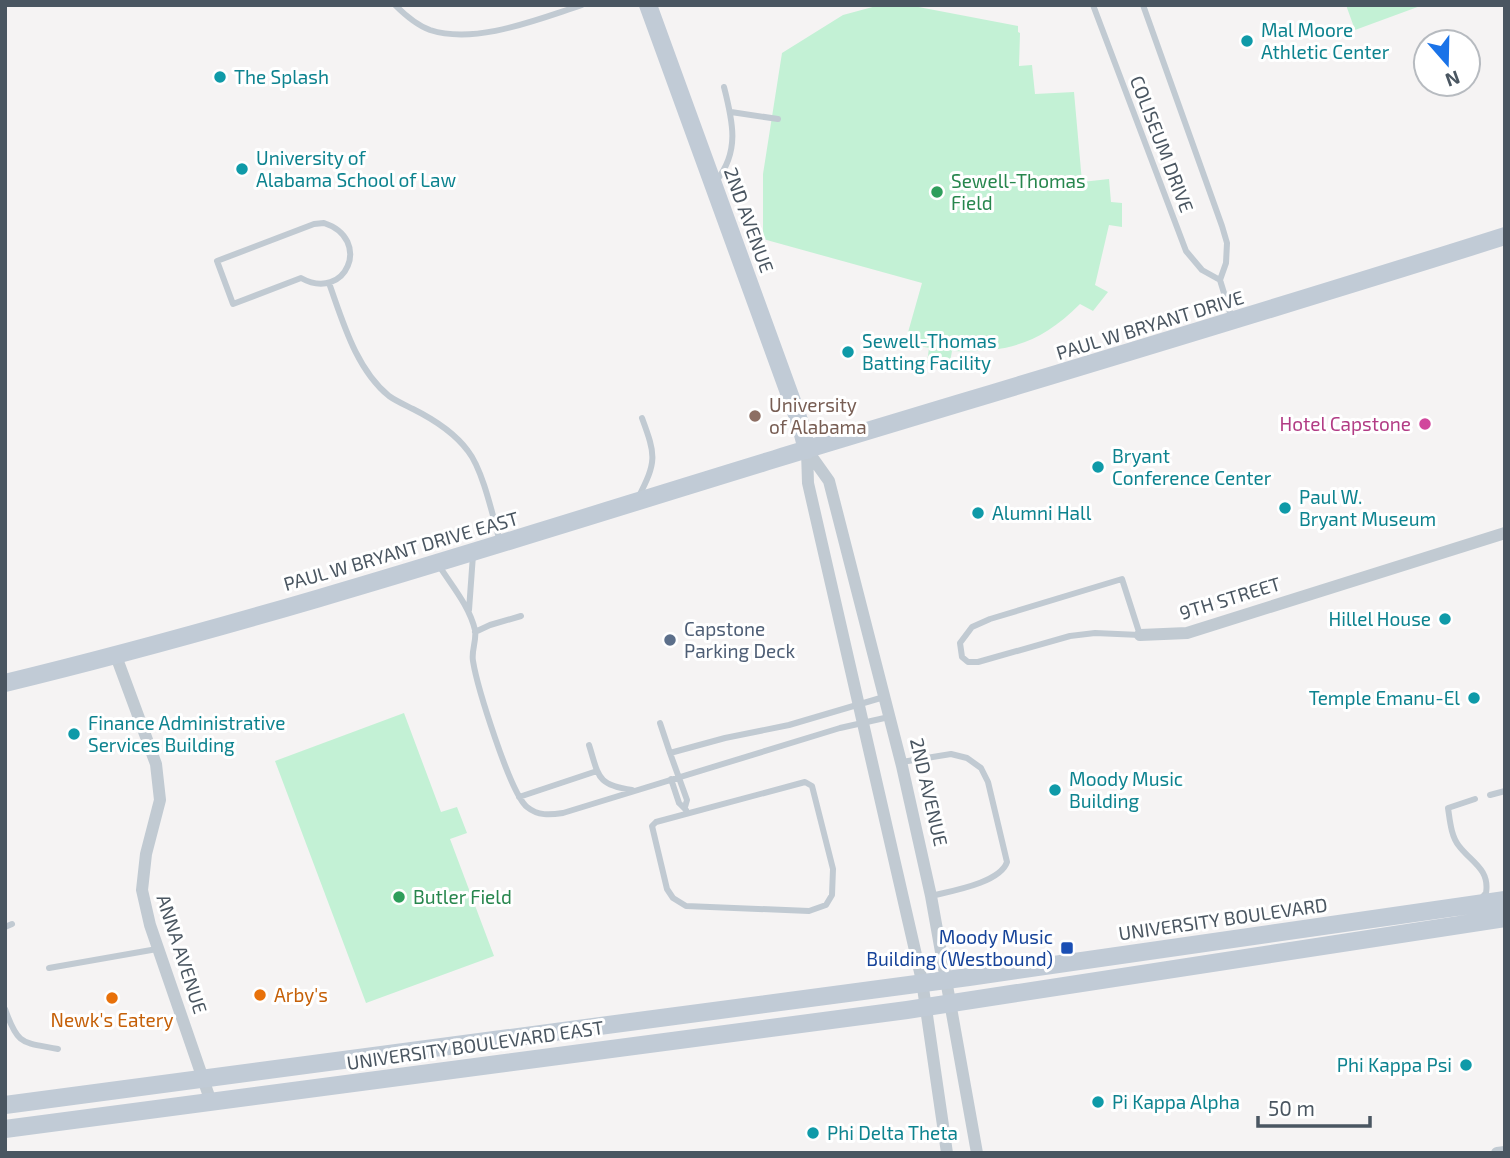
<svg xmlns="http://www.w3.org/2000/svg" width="1510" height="1158" font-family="'Exo 2',sans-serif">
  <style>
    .pitch { fill: #c3f1d5 }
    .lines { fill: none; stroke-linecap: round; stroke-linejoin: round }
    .lane { stroke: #c1cad2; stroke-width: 6 }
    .street { stroke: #c1cad2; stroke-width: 12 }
    .secondary { stroke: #c1cbd6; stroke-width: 18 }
    .culture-dot { fill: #0f9aa8; stroke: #fff; stroke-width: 2.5 }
    .leisure-dot { fill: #2e9e5b; stroke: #fff; stroke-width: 2.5 }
    .education-dot { fill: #8d6e63; stroke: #fff; stroke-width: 2.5 }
    .hotel-dot { fill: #d1479c; stroke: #fff; stroke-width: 2.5 }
    .service-dot { fill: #5c6f8a; stroke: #fff; stroke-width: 2.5 }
    .transit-dot { fill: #1a4fb4; stroke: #fff; stroke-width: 2.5 }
    .food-dot { fill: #e8710a; stroke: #fff; stroke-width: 2.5 }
    .labels { text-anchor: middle; stroke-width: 6; stroke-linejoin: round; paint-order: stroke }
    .culture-label { font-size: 19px; fill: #0d838f; stroke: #fff; text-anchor: start }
    .street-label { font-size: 19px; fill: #4a5661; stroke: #fff }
    .leisure-label { font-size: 19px; fill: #27864d; stroke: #fff; text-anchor: start }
    .education-label { font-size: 19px; fill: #785e54; stroke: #fff; text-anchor: start }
    .hotel-label { font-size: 19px; fill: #b23c85; stroke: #fff; text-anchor: end }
    .service-label { font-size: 19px; fill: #4e5e75; stroke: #fff; text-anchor: start }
    .transit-label { font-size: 19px; fill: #164399; stroke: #fff; text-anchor: end }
    .food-label { font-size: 19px; fill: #c56008; stroke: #fff; text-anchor: start }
  </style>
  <rect width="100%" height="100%" fill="#f5f3f3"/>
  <path class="pitch" d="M880,5H908L1018,26V32L1020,33L1019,66L1032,65L1035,94L1074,92L1082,182L1109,179L1111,202L1122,203V227L1109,225L1095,285L1108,292L1093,311L1080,304C1040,344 1007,353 952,351L949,367L927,363L929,348L905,343L922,283L763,239V174L782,53L843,15Z
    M1346,5H1423L1355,30Z
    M404,713L441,812L457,807L467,833L450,839L494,956L366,1003L275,761Z"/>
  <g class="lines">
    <path class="lane" d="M395,5C405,15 416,25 430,30C476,45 538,19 582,5
      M1093,5L1186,251L1202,270L1220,280
      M1143,5L1222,226L1227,243L1226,263L1220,280L1232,319
      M731,112L778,119
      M716,181C740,152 733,122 724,87
      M324,223C373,239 346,303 301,278L233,304L217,261L314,224Z
      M329,283C343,322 356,369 389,396C396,401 405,405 413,409C433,419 454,432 468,451C483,470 493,517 500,542
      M638,498C657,461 656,456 642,418
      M438,564C451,585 469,605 475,630C477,640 471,651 473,661C477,686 510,793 527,807C538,816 550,815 563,813L840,728L889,717
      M1122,579L1140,635L1095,633L1070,636L978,662H968L962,657L960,643L972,627L990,619Z
      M469,610L473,555
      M475,632L490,625L521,616
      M660,723L670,753L725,738L789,725L884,697
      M589,745C599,776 596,785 632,790
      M670,753L687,800L685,807
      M902,762L951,754L967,758L981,768L988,782L1007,862C1000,883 951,891 931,896
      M671,779L679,803L686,810
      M805,782L812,786L833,869L832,895L826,905L809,911L686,906L673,898L667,889L652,826L656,822Z
      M1490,795L1505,791
      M519,797L597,771
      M1475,799L1448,808C1450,821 1451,836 1459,846C1471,862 1490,869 1486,893L1480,900
      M5,927L12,924
      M49,968L157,949
      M5,1009C18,1046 22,1042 58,1049"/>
    <path class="street" d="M807,450L829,481L902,766L931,896L977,1153
      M807,451L808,483L922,981L947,1153
      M1140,635L1187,633L1505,533
      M116,656L156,764L160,800L146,854L142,890L150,925L211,1102
      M1497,1153L1505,1152"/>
    <path class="secondary" d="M648,5L800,423L807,450
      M5,683C265,620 520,537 775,459C1019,385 1262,313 1505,236
      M5,1105L969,977L1505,900
      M5,1129L907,1010L1505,918"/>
  </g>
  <g class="culture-dot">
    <circle cx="1247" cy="41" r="7"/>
    <circle cx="220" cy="77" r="7"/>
    <circle cx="242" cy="169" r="7"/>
    <circle cx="848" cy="352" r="7"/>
    <circle cx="1098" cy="467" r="7"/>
    <circle cx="1285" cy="508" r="7"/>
    <circle cx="978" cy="513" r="7"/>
    <circle cx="1445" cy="619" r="7"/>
    <circle cx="1474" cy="698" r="7"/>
    <circle cx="74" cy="734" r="7"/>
    <circle cx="1055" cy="790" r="7"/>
    <circle cx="1466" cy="1065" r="7"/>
    <circle cx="1098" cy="1102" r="7"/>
    <circle cx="813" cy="1133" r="7"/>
  </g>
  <g class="leisure-dot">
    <circle cx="937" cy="192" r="7"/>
    <circle cx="399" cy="897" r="7"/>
  </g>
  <circle class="education-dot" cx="755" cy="416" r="7"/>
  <circle class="hotel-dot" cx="1425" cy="424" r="7"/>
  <circle class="service-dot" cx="670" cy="640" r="7"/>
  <rect class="transit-dot" x="1060" y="941" width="14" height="14" rx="3.5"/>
  <g class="food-dot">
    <circle cx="260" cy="995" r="7"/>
    <circle cx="112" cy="998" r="7"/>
  </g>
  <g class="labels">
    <g class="culture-label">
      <text x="1261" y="37">Mal Moore<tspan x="1261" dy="22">Athletic Center</tspan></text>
      <text x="234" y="84">The Splash</text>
      <text x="256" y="165">University of<tspan x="256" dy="22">Alabama School of Law</tspan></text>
      <text x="862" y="348">Sewell-Thomas<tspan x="862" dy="22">Batting Facility</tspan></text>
      <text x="1112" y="463">Bryant<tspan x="1112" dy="22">Conference Center</tspan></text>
      <text x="1299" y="504">Paul W.<tspan x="1299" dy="22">Bryant Museum</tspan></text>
      <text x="992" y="520">Alumni Hall</text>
      <text x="1431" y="626" text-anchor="end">Hillel House</text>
      <text x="1460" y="705" text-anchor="end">Temple Emanu-El</text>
      <text x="88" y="730">Finance Administrative<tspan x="88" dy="22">Services Building</tspan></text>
      <text x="1069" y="786">Moody Music<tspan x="1069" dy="22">Building</tspan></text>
      <text x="1452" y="1072" text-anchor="end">Phi Kappa Psi</text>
      <text x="1112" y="1109">Pi Kappa Alpha</text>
      <text x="827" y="1140">Phi Delta Theta</text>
    </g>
    <g class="street-label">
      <text transform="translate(1162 144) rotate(69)" y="7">COLISEUM DRIVE</text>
      <text transform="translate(749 220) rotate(70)" y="7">2ND AVENUE</text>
      <text transform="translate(1150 325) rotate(-17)" y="7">PAUL W BRYANT DRIVE</text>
      <text transform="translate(401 551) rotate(-16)" y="7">PAUL W BRYANT DRIVE EAST</text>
      <text transform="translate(1230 598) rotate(-17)" y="7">9TH STREET</text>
      <text transform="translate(929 792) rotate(77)" y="7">2ND AVENUE</text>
      <text transform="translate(1223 919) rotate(-8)" y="7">UNIVERSITY BOULEVARD</text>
      <text transform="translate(182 954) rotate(72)" y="7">ANNA AVENUE</text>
      <text transform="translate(475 1045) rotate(-8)" y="7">UNIVERSITY BOULEVARD EAST</text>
    </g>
    <g class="leisure-label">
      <text x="951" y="188">Sewell-Thomas<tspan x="951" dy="22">Field</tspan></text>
      <text x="413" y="904">Butler Field</text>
    </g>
    <g class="education-label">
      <text x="769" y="412">University<tspan x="769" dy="22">of Alabama</tspan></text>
    </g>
    <g class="hotel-label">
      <text x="1411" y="431">Hotel Capstone</text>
    </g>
    <g class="service-label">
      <text x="684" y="636">Capstone<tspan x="684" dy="22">Parking Deck</tspan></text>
    </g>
    <g class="transit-label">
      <text x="1053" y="944">Moody Music<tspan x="1053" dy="22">Building (Westbound)</tspan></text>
    </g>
    <g class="food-label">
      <text x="274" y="1002">Arby's</text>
      <text x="112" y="1027" text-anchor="middle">Newk's Eatery</text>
    </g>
  </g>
  <rect width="1510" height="1158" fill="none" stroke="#4a5661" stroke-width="14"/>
  <g transform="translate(1447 63) rotate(160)"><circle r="33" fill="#ffffff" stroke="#b7bbc0" stroke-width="2"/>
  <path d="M0-5L12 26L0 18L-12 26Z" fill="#1a73e8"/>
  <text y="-10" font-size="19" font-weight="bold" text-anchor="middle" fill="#4a5661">N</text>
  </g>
  <path d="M1258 1116v10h112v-10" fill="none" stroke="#4a5661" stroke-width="3.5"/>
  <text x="1268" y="1116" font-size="21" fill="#4a5661" stroke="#ffffff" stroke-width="5" paint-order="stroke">50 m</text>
</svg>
